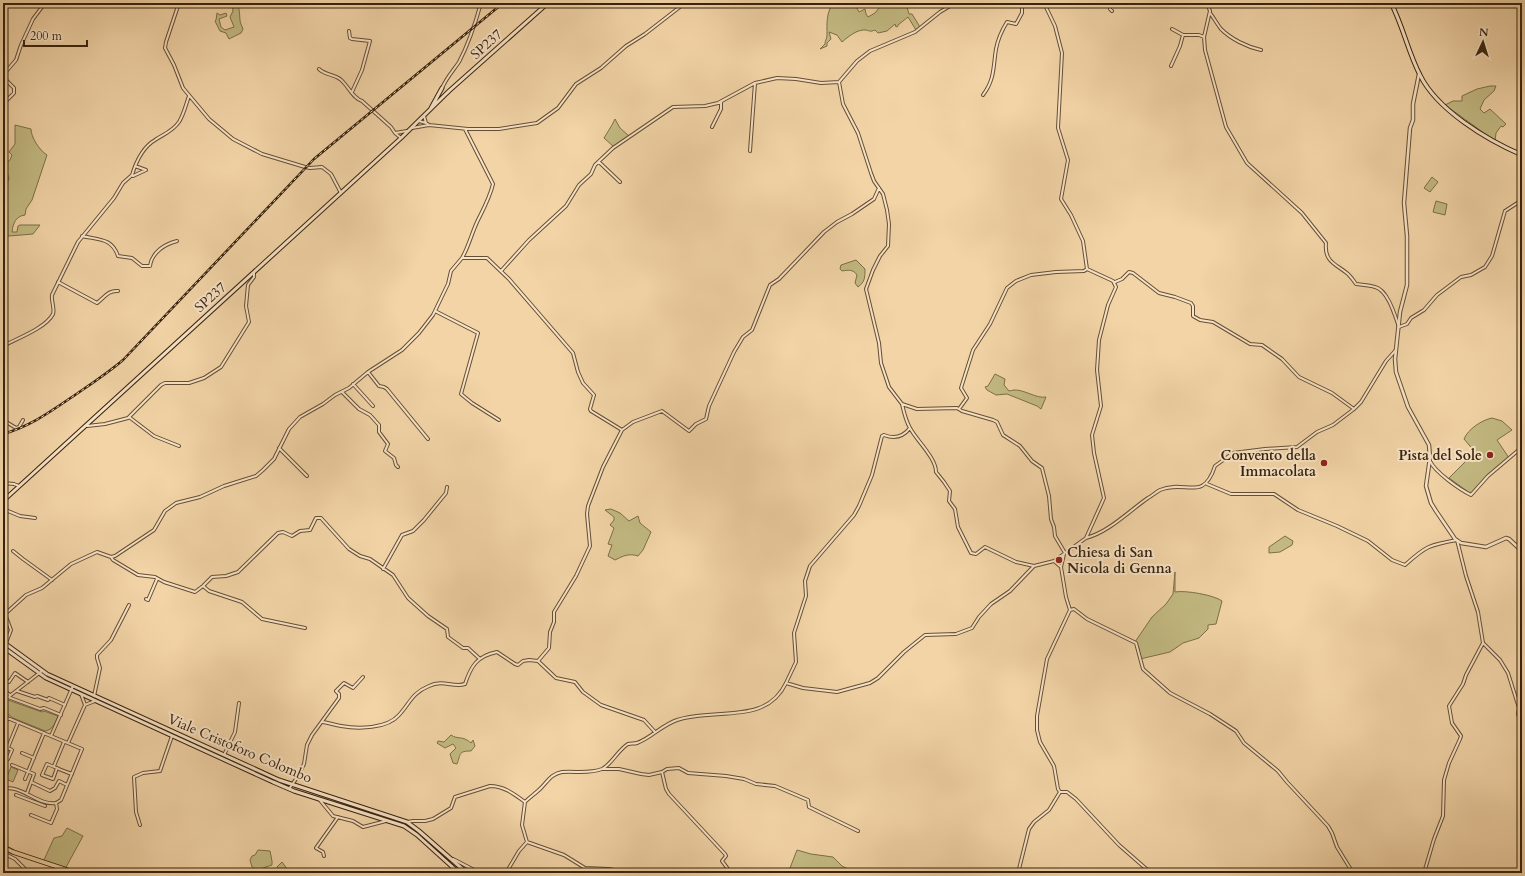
<svg xmlns="http://www.w3.org/2000/svg" width="1525" height="876" font-family="Cardo,serif">
  <style>
    .green { fill: #c3ba82; stroke: #7d6e48 }
    .lines { fill: none; stroke-linecap: round; stroke-linejoin: round }
    .minor-casing { stroke: #664e34; stroke-width: 4 }
    .tertiary-casing { stroke: #664e34; stroke-width: 4.5 }
    .secondary-casing { stroke: #37220d; stroke-width: 5 }
    .primary-casing { stroke: #37220d; stroke-width: 5.5 }
    .minor { stroke: #f7e3c6; stroke-width: 2 }
    .tertiary { stroke: #f7e3c6; stroke-width: 2.5 }
    .secondary { stroke: #f7e3c6; stroke-width: 3 }
    .primary { stroke: #f2d4a7; stroke-width: 3.5 }
    .rail-casing { stroke: #37220d; stroke-width: 2.5 }
    .rail { stroke: #f7e3c6; stroke-width: 1; stroke-dasharray: 3; stroke-linecap: butt }
    .poi-dot { fill: #8f2418; stroke: #f7e3c6; stroke-width: 1.5 }
    .labels { text-anchor: middle; stroke-width: 4; stroke-linejoin: round; paint-order: stroke }
    .street-label { font-size: 14px; fill: #37220d; stroke: #f7e3c6 }
    .poi-label { font-size: 14px; font-weight: bold; fill: #37220d; stroke: #f7e3c6; text-anchor: end }
  </style>
  <rect width="100%" height="100%" fill="#f2d4a7"/>
  <filter id="stains"><feTurbulence type="fractalNoise" baseFrequency=".005" numOctaves="4"/><feColorMatrix values="0 0 0 0 .2 0 0 0 0 .09 0 0 0 0 .02 0 0 0 .5 -.17"/></filter>
  <radialGradient id="worn" r=".72"><stop offset=".6" stop-color="#630" stop-opacity="0"/><stop offset="1" stop-color="#630" stop-opacity=".3"/></radialGradient>
  <path class="green" d="M232,3C241,5 239,12 240,20C240,23 242,26 243,29L241,33L229,39L226,33L220,31L215,21L216,20L217,13L220,15L226,13L227,16L219,19L221,27L225,30L234,27L230,17L233,11Z
    M833,3H854L859,12L865,9L866,14L868,17L875,13L883,3H912V4L907,7L909,14H912L920,27L916,30L908,17L898,25V26L896,27L895,24L887,31L878,33L875,30C870,32 870,31 866,30C857,29 848,37 842,42L837,35L829,32L831,39L827,43V46L820,49L825,44C825,40 827,39 827,35C827,23 826,14 833,3Z
    M1490,86H1496L1494,91L1484,100L1480,109L1484,113L1490,109L1506,124L1503,127L1501,126L1496,133L1495,141L1445,105L1453,101H1462V96L1477,89Z
    M615,119L620,128L629,136L614,147L604,138L612,125Z
    M15,125L31,129C31,137 39,150 47,155L32,200L26,209L25,215C16,216 13,223 12,232H17L18,226L20,225H40L33,234L9,236L3,234V190L5,189L9,178L4,165L10,160L12,155L9,152L15,144Z
    M1432,177L1438,182L1430,192L1424,188Z
    M1436,201L1447,204L1445,215L1433,212Z
    M856,260L865,269C865,277 865,282 858,287L855,283L857,275C853,269 848,270 842,271L840,269L841,265Z
    M995,374L1005,379L1004,385L1009,391C1011,391 1012,390 1014,390C1023,389 1037,399 1046,397L1041,409L1037,406L1007,394L996,395L987,390L985,387L988,386Z
    M1492,418L1502,421L1512,430L1497,440L1509,458L1495,469L1471,494L1449,478L1475,452L1464,439C1468,429 1482,420 1492,418Z
    M611,509L620,513L629,521L638,516L640,523L651,532L643,550L638,556C629,553 623,556 615,560L608,556L612,545L608,544L614,528L610,525L614,520V517L605,510Z
    M1285,536L1293,541L1292,545L1280,552L1269,553V547Z
    M1175,572V592C1185,590 1214,595 1222,601L1216,624L1208,625V629L1199,638L1183,643L1170,652L1140,659L1139,648L1135,642L1152,617L1166,604L1173,594Z
    M8,700L42,712L44,711L58,716C55,723 53,730 45,731L13,718L3,710V703Z
    M451,735C458,740 462,735 471,743L473,740L475,746L471,751C458,751 461,754 457,764L453,763L450,754L456,748L453,744L445,748L437,743L438,741L444,742Z
    M11,767L18,770L13,782L6,779Z
    M67,828L83,836L65,869L43,862L54,838L62,836Z
    M258,850L270,851L272,861V865L257,870L252,867L250,860L252,856L255,855Z
    M797,850L811,854L833,857L842,866L856,873H788Z
    M282,862L290,873H274L278,869L277,867Z"/>
  <g class="lines">
    <defs>
      <path id="minor" d="M179,3L166,42L165,48L174,65L183,88L209,119L233,139L262,154L305,167L310,168L322,167L331,174L341,193
        M1044,3L1055,26L1062,53L1058,128L1068,160L1061,199L1071,215L1083,241L1087,269L1113,281L1116,287L1108,305L1099,340L1097,370L1101,406L1092,435L1094,453L1104,498L1086,538L1054,561L1061,567
        M1110,3V9L1112,11
        M1207,3L1210,11L1204,37L1205,50L1226,127L1247,163L1302,213L1326,243C1324,262 1336,264 1348,274C1351,277 1354,281 1356,284C1363,285 1369,285 1375,287C1388,290 1395,316 1399,327L1407,324L1411,318L1424,310L1437,295L1461,277L1471,275L1485,267L1492,256L1505,211L1522,200
        M1210,13C1214,18 1217,24 1221,29C1231,39 1247,47 1261,50
        M1172,29L1183,35
        M349,31L350,38L352,39L370,41L362,70L352,92
        M1171,66L1180,46L1183,35H1199L1204,37
        M319,69C325,75 333,74 340,79C348,85 352,98 362,101L391,127L395,133
        M839,82L843,104L858,133L871,173L874,181L883,194L887,210L889,224L888,246L880,256L873,270L866,289L879,343L881,363L889,387L902,404L917,409L957,408L962,411L993,420L997,422L1003,435L1020,446L1032,461L1042,468L1049,496L1051,519L1054,527L1055,536L1065,553
        M839,82L857,61L870,51L915,32L940,12L955,3
        M442,88C447,77 453,71 459,62C468,45 476,21 481,3
        M983,95C995,79 993,67 996,49C998,39 1002,30 1007,22L1016,24L1022,13V3
        M3,104L14,93V88L4,78L3,75L16,60L21,45L33,19L45,3
        M419,121L426,123
        M429,125L468,129H499L537,123L558,108L576,84L601,68L626,46L645,34L685,3
        M712,127L721,109V102
        M412,128L429,125L426,123L424,116
        M401,138L395,133L407,131
        M750,151L755,83
        M599,162L620,182
        M132,175C136,162 143,147 155,140C164,134 173,131 179,122C184,114 186,104 189,96
        M82,236C99,240 112,238 118,256L132,258L142,266H150C152,252 165,244 177,241
        M462,258C469,246 472,232 478,220C484,208 490,197 493,184L465,129
        M501,271L529,240L566,206L579,185L591,174L595,165L613,148L673,107L705,106L718,103L755,83L777,78L796,79L821,83L839,82
        M58,282L97,303C104,298 108,290 118,291
        M1115,282L1122,279L1129,272L1133,273L1159,293L1175,297L1191,303L1193,306V316L1200,320L1213,322L1250,344L1262,345L1282,359L1299,377L1332,393L1354,409
        M435,311L478,333L461,394L472,403L499,420
        M3,346C16,339 46,328 53,314C55,308 51,302 52,295L78,242L114,198L123,183L132,175L133,176L146,170L135,166
        M368,372L379,386L384,387L387,389L428,439
        M353,384L373,406
        M342,392L359,409L370,415L379,425V432L388,444L385,451L394,458L396,465L398,467
        M902,404C904,413 906,421 910,428C917,441 936,458 936,472L944,482L950,491L949,501L955,509L958,527L971,553L976,554L985,547L1016,562L1034,566
        M959,409L967,398L961,388L973,350L990,324L1007,288L1016,281L1031,275L1056,272L1084,271L1087,269
        M129,417L154,436L179,446
        M3,420L16,428L19,427L23,420
        M87,426L105,424L128,418L161,385L165,383H189L204,378L221,367L249,322L246,306L248,285L254,277V272
        M622,430L633,422L662,411L689,431L696,424L706,419L709,406L734,352L743,337L752,330L770,285L779,279L824,232L837,222L852,214L874,199L879,188
        M279,448L307,476
        M1430,461C1435,472 1459,489 1471,495L1488,476L1521,448
        M3,483L14,484L19,486
        M1207,484L1231,494H1274L1298,510L1337,526L1368,541L1392,560L1405,565C1426,546 1429,545 1457,540L1466,576L1478,612L1483,643L1466,675L1463,684L1449,706L1452,723L1461,736L1460,739L1449,763L1444,780L1443,816L1434,839L1424,873
        M3,509L20,516L35,518
        M1086,538C1109,532 1129,511 1148,498C1152,496 1156,492 1160,490C1186,479 1203,503 1215,466L1233,453L1265,449L1297,447L1317,432L1333,425L1354,409L1361,402L1386,361L1395,351
        M13,551L23,559L52,580
        M1064,554L1061,567L1066,597L1070,610L1047,659L1037,716V730L1040,742L1054,766L1058,789L1060,792H1067L1076,799L1119,845L1151,873
        M111,557L115,556L154,530L165,511L176,503L200,497L224,486L256,476L263,470L274,459L289,429L300,417L323,404L335,395L349,388L368,372L402,350L419,333L433,315L448,284L451,271L462,258H487L509,279L573,353L578,372L583,383L594,395L590,409L591,411L622,430L603,467L588,506L587,514L590,546L576,576L554,612V622L550,632L549,648L538,661
        M383,569L402,535L413,531L424,520L446,493L447,487
        M203,586L209,591L242,602L262,619L305,628
        M146,599L148,600L157,579
        M1070,610L1074,609L1087,619L1136,643L1143,669L1170,693L1210,714L1236,731L1244,743L1278,771L1287,782L1328,826L1332,833L1337,847L1353,873
        M3,613L5,614L11,630L4,648
        M5,614L26,595L42,588L71,564L97,552L111,557L113,560L138,575L155,577L164,582L195,592L203,586L212,577L226,576L238,572L278,533L283,532L292,536L300,531L310,530L316,518H321L349,549L360,556L370,559L393,575L408,598L428,616L447,629L448,637L463,648H468L480,659
        M1483,643L1500,660L1508,673L1519,708L1518,714L1522,724
        M3,678L9,682L15,673L28,682
        M786,683L796,662L794,633L806,596L805,581L810,566L854,515L859,506L872,475L882,436L884,435C894,439 903,437 910,428
        M3,690L10,695
        M17,691L35,697L37,696L48,700L49,698L65,705
        M81,694L85,705L95,701
        M94,696L100,668L97,658V655L111,640L129,605
        M8,697L40,709L44,708L61,715
        M3,701L42,671
        M3,714L9,719
        M3,719H10L82,749L61,800L56,803
        M323,722C329,723 335,725 341,726C358,729 387,729 399,715C410,703 412,693 429,686C443,679 454,688 465,684C471,666 477,656 497,652L515,664L518,665L523,661L529,660L538,661L556,678L575,682L583,692L601,705L644,720L655,732
        M51,736L73,686
        M68,743L85,705
        M8,748L12,750L8,759L4,757L18,723
        M22,753L34,758
        M224,755L235,732L239,703
        M12,765L34,774L27,793
        M54,766L64,742
        M57,768L53,779L42,775L47,764C55,767 63,771 72,774
        M603,769H619L641,774L649,775L662,772L667,769L679,768L688,773L726,776L744,779L756,784L775,786L808,800L809,807L858,831
        M662,772L666,789L669,794L725,854L726,856L722,861L731,873
        M25,779L44,733
        M31,782L50,791L55,788L59,781L67,785
        M3,789C21,784 38,806 56,803
        M289,789L296,779L304,764L307,745L312,735L339,698V694L336,691L344,683L353,688L363,677
        M16,795L45,806
        M319,799L333,816L353,821L363,827L386,821
        M525,802C530,797 536,793 541,788C548,781 551,774 562,772C575,771 590,774 602,769C611,765 618,750 628,744C631,743 634,744 637,743C651,738 662,725 677,720C713,707 766,726 786,683L803,688L837,692L870,683L878,678L904,652L925,635L956,634L972,628L979,617L991,604L1010,591L1034,566L1054,561
        M31,815L51,823L57,809L56,803
        M407,822L413,821H425L433,819L451,808L455,797L490,786C504,786 514,794 525,802L522,825L527,842
        M140,825L136,812L134,777L143,773L160,771L172,736
        M3,853L15,859L29,873
        M324,856L323,852L316,848L338,817
        M453,859L480,873
        M506,873L519,851L527,842L564,855L585,868L608,869L628,872L654,871L659,873
        M1018,873L1029,829L1034,822L1049,810L1060,792"/>
      <path id="tertiary" d="M1419,74L1413,104V120L1410,128L1404,203L1407,236V285L1400,312L1395,359L1396,372L1408,407L1429,445L1430,458L1426,486L1431,503L1436,511L1455,539L1461,543L1486,547L1506,538L1509,539L1522,551"/>
      <path id="secondary" d="M1391,3C1403,26 1408,52 1420,75C1437,110 1487,140 1522,155
        M431,108L442,88
        M3,501L401,138L449,91L548,3
        M3,642L47,674L279,780L407,822L419,831L467,873
        M3,647L46,678L273,782L294,791L404,826L417,835L459,873"/>
      <path id="primary" d="M3,847L13,852L76,873"/>
    </defs>
    <use href="#minor" class="minor-casing"/>
    <use href="#tertiary" class="tertiary-casing"/>
    <use href="#secondary" class="secondary-casing"/>
    <use href="#primary" class="primary-casing"/>
    <use href="#minor" class="minor"/>
    <use href="#tertiary" class="tertiary"/>
    <use href="#secondary" class="secondary"/>
    <use href="#primary" class="primary"/>
    <defs>
      <path id="rail" d="M3,434C32,426 54,409 78,393C94,382 109,372 123,360L314,159L503,3"/>
    </defs>
    <use href="#rail" class="rail-casing"/>
    <use href="#rail" class="rail"/>
  </g>
  <g class="poi-dot">
    <circle cx="1490" cy="455" r="4"/>
    <circle cx="1324" cy="463" r="4"/>
    <circle cx="1059" cy="560" r="4"/>
  </g>
  <g class="labels">
    <g class="street-label">
      <text transform="translate(486 44) rotate(-42)" y="5">SP237</text>
      <text transform="translate(210 297) rotate(-42)" y="5">SP237</text>
      <text transform="translate(240 748) rotate(23)" y="5">Viale Cristoforo Colombo</text>
    </g>
    <g class="poi-label">
      <text x="1316" y="460">Convento della<tspan x="1316" dy="16">Immacolata</tspan></text>
      <text x="1482" y="460">Pista del Sole</text>
      <text x="1067" y="557" text-anchor="start">Chiesa di San<tspan x="1067" dy="16">Nicola di Genna</tspan></text>
    </g>
  </g>
  <rect width="1525" height="876" fill="none" stroke="#f2d4a7" stroke-width="16"/>
  <rect x="4" y="4" width="1517" height="868" fill="none" stroke="#37220d" stroke-width="2"/>
  <rect x="8" y="8" width="1509" height="860" fill="none" stroke="#37220d"/>
  <g transform="translate(1483 42) rotate(4)" stroke="#f7e3c6" stroke-width="3" paint-order="stroke">
  <path d="M0-3L7 15L0 10L-7 15Z" fill="#37220d"/>
  <text y="-6" font-size="11" font-weight="bold" text-anchor="middle" fill="#37220d">N</text>
  </g>
  <path d="M24 40v6h63v-6" fill="none" stroke="#37220d" stroke-width="2"/>
  <text x="30" y="40" font-size="12" fill="#37220d" stroke="#f7e3c6" stroke-width="3" paint-order="stroke">200 m</text>
  <rect width="100%" height="100%" filter="url(#stains)"/>
  <rect width="100%" height="100%" fill="url(#worn)"/>
</svg>
